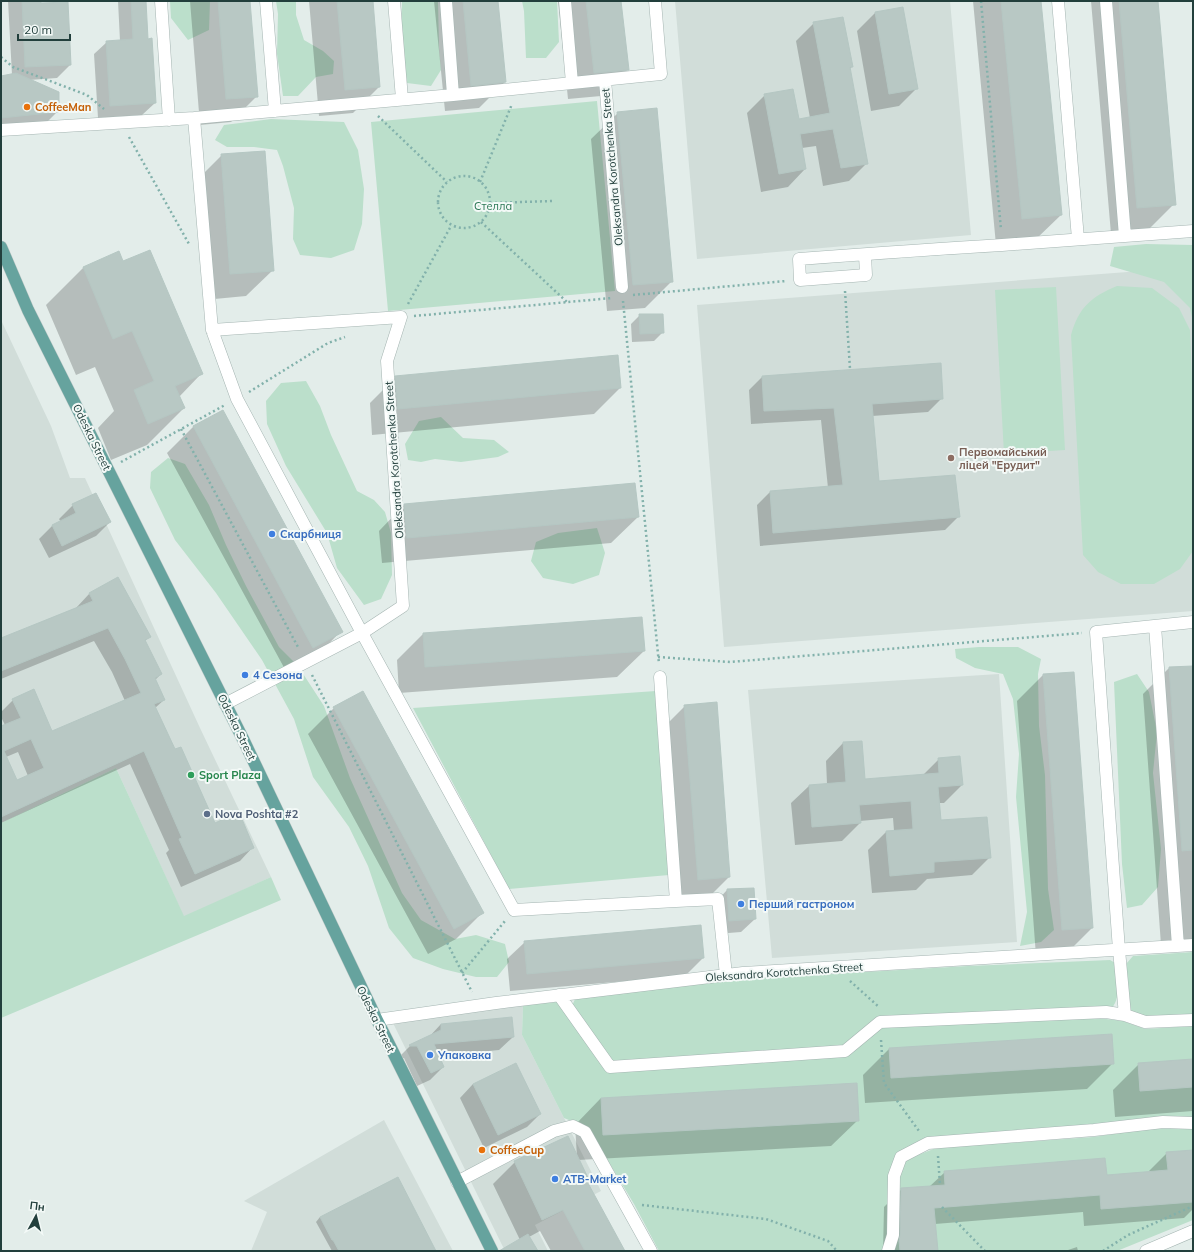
<svg xmlns="http://www.w3.org/2000/svg" width="1194" height="1252" font-family="Mulish,sans-serif">
  <style>
    .built { fill: #d1ddd9 }
    .green { fill: #bbdfcb }
    .shadow { fill: #0003; fill-rule: evenodd }
    .building { fill: #b8c8c4; stroke: #b5c7c3; fill-rule: evenodd }
    .lines { fill: none; stroke-linecap: round; stroke-linejoin: round }
    .minor-casing { stroke: #a5b5b2; stroke-width: 13 }
    .major-casing { stroke: #c1c9c8; stroke-width: 13 }
    .path { stroke: #82b1ab; stroke-width: 2.5; stroke-dasharray: 2 3; stroke-linecap: butt }
    .minor { stroke: #fff; stroke-width: 12 }
    .major { stroke: #66a39e; stroke-width: 12 }
    .food-dot { fill: #e8710a; stroke: #f3f9f7; stroke-width: 1.5 }
    .education-dot { fill: #8d6e63; stroke: #f3f9f7; stroke-width: 1.5 }
    .shop-dot { fill: #3f7fe0; stroke: #f3f9f7; stroke-width: 1.5 }
    .leisure-dot { fill: #2e9e5b; stroke: #f3f9f7; stroke-width: 1.5 }
    .service-dot { fill: #5c6f8a; stroke: #f3f9f7; stroke-width: 1.5 }
    .labels { text-anchor: middle; stroke-width: 4; stroke-linejoin: round; paint-order: stroke }
    .food-label { font-size: 11px; font-weight: bold; fill: #c56008; stroke: #f3f9f7; text-anchor: start }
    .street-label { font-size: 11px; fill: #223f3c; stroke: #f3f9f7 }
    .park-label { font-size: 11px; fill: #2b7755; stroke: #f3f9f7 }
    .education-label { font-size: 11px; font-weight: bold; fill: #785e54; stroke: #f3f9f7; text-anchor: start }
    .shop-label { font-size: 11px; font-weight: bold; fill: #366cbe; stroke: #f3f9f7; text-anchor: start }
    .leisure-label { font-size: 11px; font-weight: bold; fill: #27864d; stroke: #f3f9f7; text-anchor: start }
    .service-label { font-size: 11px; font-weight: bold; fill: #4e5e75; stroke: #f3f9f7; text-anchor: start }
  </style>
  <rect width="100%" height="100%" fill="#e3edea"/>
  <path class="built" d="M675,1H950L971,235L697,259Z
    M1193,267V611L724,647L697,305Z
    M1,320L51,426L70,478H85L200,728L271,877L184,917L116,768L1,823Z
    M999,674L1017,942L772,958L748,690Z
    M523,1005L522,1035L601,1191L535,1225L548,1251H505L393,1023Z
    M384,1120L453,1251H251L267,1212L244,1201Z"/>
  <path class="green" d="M170,1H210L209,30L188,40L171,18Z
    M276,1H296V15L304,40L323,51L334,61L333,74L316,77L298,96H283L277,54L278,14Z
    M402,1H438L439,48L441,70L431,86L407,83L401,44Z
    M522,1H557L559,42L546,58H526L524,11Z
    M597,101L615,291L388,311L371,122Z
    M271,119L344,122L358,150L364,189L362,224L354,250L331,258L300,255L293,239L294,208L283,166L277,150L254,147H227L215,140L224,125Z
    M1146,244L1193,245V322L1190,308L1164,282L1110,266L1114,247Z
    M1117,286L1152,288L1179,308L1190,330L1193,405V551L1180,569L1154,584H1121L1098,572L1083,555L1071,335C1079,307 1091,297 1117,286Z
    M1056,287L1065,450L1004,454L995,290Z
    M306,381L320,406L331,435L357,491L374,500L385,512L391,533L392,575L381,599L364,605L337,568L327,533L286,466L267,424L266,401L281,383Z
    M441,417L463,438L494,440L509,452L498,457L461,462L435,459L421,462L408,460L405,444L419,421Z
    M168,458L185,464L209,505L226,545L246,586L279,647L298,666L324,706L350,778L402,893L421,920L455,939L476,935L505,944L509,962L497,977H476L443,969L413,958L389,928L368,866L349,827L313,777L294,719L262,660L216,593L175,540L150,488L151,472Z
    M597,528L605,553L599,575L573,584L543,578L531,561L536,542L558,533Z
    M979,647H1018L1041,659L1038,674L1039,726L1045,775L1048,889L1054,930L1041,942L1020,946L1027,912L1016,797L1019,754L1013,699L1003,674L975,668L956,658L955,649Z
    M1137,674L1149,692L1157,732L1153,773L1161,849L1158,887L1142,905L1127,908L1122,864L1114,682Z
    M656,691L669,875L509,889L413,708Z
    M116,768L184,916L271,877L281,900L1,1018V823Z
    M1193,952V1015L1149,1017L1130,1012L1126,964L1133,956Z
    M1110,960L1117,964C1118,978 1121,997 1112,1008L880,1018L844,1047L612,1062L572,1006L575,999L729,980L968,966Z
    M557,1002L607,1070L817,1058L881,1027L1089,1017L1123,1021L1145,1029L1193,1026V1120L928,1143L901,1157L889,1234L883,1251H659L634,1204L596,1141L586,1127L564,1118L522,1035L523,1005Z
    M1162,1127L1193,1128V1220L1117,1251H891L895,1189L905,1160L936,1148L1093,1137Z"/>
  <path class="shadow" d="M8,1H40V4L67,3L70,65L57,78L29,80L58,111L44,125L1,130V77L12,75Z
    M118,1H145L147,40L155,103L142,115L98,118L94,54L107,42L120,41Z
    M190,1H249L257,96L231,122L200,125Z
    M309,1H372L379,87L353,113L319,116Z
    M434,1H497L505,82L479,108L445,111Z
    M558,1H620L628,69L601,96L568,99Z
    M973,1H1040L1061,215L1034,241L996,245Z
    M1091,1H1157L1174,204L1148,230L1111,234Z
    M875,13L917,88L899,106L871,111L857,31Z
    M814,23L852,67L849,69L867,163L849,181L823,186L816,146L802,148L805,169L788,187L761,192L747,113L765,95L798,120L810,118L796,41Z
    M618,113L672,281L645,308L607,311L591,139Z
    M222,155L273,270L246,296L204,300L196,181Z
    M119,253L123,263L201,374L179,397L184,408L147,445L111,460L98,428L114,411L95,367L76,375L46,305L83,268Z
    M640,315L663,332L654,341L632,342L631,324Z
    M940,364L942,398L928,412L872,416L878,482L959,516L945,530L760,546L757,505L770,492L828,488L821,420L751,424L749,390L762,377Z
    M396,377L620,388L594,414L372,435L370,403Z
    M194,426L341,631L315,658L287,673L167,453Z
    M405,504L638,517L611,543L382,563L379,531Z
    M73,505L110,522L96,536L49,558L39,539L52,526L61,522L59,519Z
    M117,579L149,637L145,641L161,674L155,680L164,700L155,708L175,751L215,824L253,847L240,861L181,887L166,853L169,850L130,764L1,823V727L5,725L1,717V712L13,700L52,732L125,701L112,672L94,641L1,679V639L76,608L89,594ZM18,752L28,776L17,782L6,757Z
    M641,618L644,651L617,677L399,693L397,660L423,634Z
    M1193,667V943L1161,945L1143,694L1169,668Z
    M1043,675L1092,928L1066,954L1036,956L1017,701Z
    M685,706L729,877L703,903L672,905L659,732Z
    M334,708L482,913L456,939L428,954L308,734Z
    M843,743L864,780L923,775L939,759L962,785L944,803H939L940,821L990,857L972,875L927,879L916,890L872,893L868,850L886,832L894,831L893,818L860,821V823L842,841L795,845L791,803L809,786L827,784L826,761Z
    M727,890L755,919L741,932L716,934L714,904Z
    M525,942L703,958L685,976L510,991L507,959Z
    M441,1024L513,1037L499,1050L438,1056L443,1067L430,1080L417,1086L404,1058L397,1059L410,1046L429,1037Z
    M889,1049L1113,1063L1087,1089L865,1103L863,1075Z
    M1193,1060V1111L1115,1117L1113,1090L1139,1064Z
    M473,1084L540,1114L527,1127L484,1148L460,1098Z
    M601,1098L858,1120L831,1146L578,1160L588,1185L623,1251H551L540,1231L529,1237L537,1251H505L520,1240L493,1184L515,1162L577,1157L575,1125Z
    M1193,1151V1209L1184,1218L1084,1226L1083,1212L935,1224L937,1251H883L884,1207L902,1189L929,1187L945,1172L1106,1176L1149,1173V1171L1167,1153Z
    M320,1217L434,1251H332L316,1222Z
    M1077,1247L1078,1251H1065Z"/>
  <path class="building" d="M22,1H41V3L68,2L71,65L25,67Z
    M131,1H146L148,39L152,38L156,103L110,106L106,41L133,39Z
    M218,1H250L258,97L226,99Z
    M337,1H373L380,87L345,90Z
    M463,1H498L506,82L471,86Z
    M586,1H621L629,70L594,73Z
    M1001,1H1041L1062,215L1022,219Z
    M1119,1H1158L1176,205L1137,208Z
    M903,7L918,89L889,94L875,12Z
    M843,17L853,67H850L868,164L841,168L833,129L800,134L806,169L779,174L764,94L793,89L799,119L830,113L813,22Z
    M16,73L59,92V112L1,118V76Z
    M657,108L673,282L633,285L617,112Z
    M265,151L274,271L230,274L221,154Z
    M150,250L203,374L175,386L185,408L148,424L134,390L154,381L132,331L113,339L83,267L119,251L123,261Z
    M639,314H663L664,333L640,334Z
    M618,355L621,388L398,409L395,376Z
    M941,363L943,399L872,404L879,481L955,475L960,517L773,533L770,491L843,485L834,408L764,411L762,376Z
    M223,410L343,632L313,648L193,426Z
    M635,483L639,517L407,538L404,504Z
    M96,493L111,522L62,546L52,525L76,513L72,504Z
    M118,577L151,637L145,640L162,674L155,678L165,700L154,704L175,749L181,747L215,823L239,812L254,848L195,874L179,839L182,838L144,751L1,817V726L21,718L12,699L34,689L52,731L141,693L125,659L108,628L1,671V638L93,601L89,593ZM31,739L44,768L17,780L4,751Z
    M642,617L645,651L425,667L423,633Z
    M1193,666V850L1182,851L1169,667Z
    M1074,672L1093,928L1062,930L1043,674Z
    M363,691L484,913L454,929L333,707Z
    M717,702L730,877L698,880L684,705Z
    M862,741L865,779L939,773L938,758L960,756L963,785L938,787L941,820L987,817L991,858L934,862V872L890,876L886,831L913,829L911,801L859,805L861,823L812,827L809,785L846,782L843,742Z
    M754,888L756,919L729,921L727,889Z
    M701,925L704,958L527,974L524,941Z
    M512,1017L514,1037L434,1044L444,1067L431,1073L417,1046H410L409,1045L441,1030V1024Z
    M1112,1034L1114,1064L891,1078L889,1048Z
    M1193,1059V1087L1140,1091L1138,1063Z
    M516,1063L541,1114L498,1135L473,1084Z
    M857,1083L859,1121L603,1135L601,1098Z
    M568,1136L591,1184L589,1185L625,1251H585L563,1210L542,1220L514,1161Z
    M1193,1150V1202L1101,1209L1100,1195L934,1208L938,1251H900L899,1241L900,1235L901,1188L945,1185L944,1171L1105,1158L1107,1175L1168,1170L1166,1152Z
    M398,1177L436,1251H339L333,1240H332L320,1217Z
    M528,1234L538,1251H499Z"/>
  <g class="lines">
    <defs>
      <path id="minor" d="M161,1L169,120
        M266,1L275,111
        M394,1L402,99
        M446,1L453,95
        M565,1L572,83
        M1058,1L1078,239
        M1106,1L1125,236
        M605,80L622,287
        M194,118L212,330L401,317L387,361L403,606L362,633L225,704
        M1,130L194,118L453,95L661,74L655,1
        M865,255L866,275L800,280L799,259C866,254 934,249 1002,245L1193,231
        M212,330L237,399L362,633L514,910L676,901
        M1155,626L1178,946
        M660,677L676,901L718,899L726,975
        M559,995L610,1067L845,1051L880,1022L1106,1012L1125,1015L1145,1022L1193,1020
        M1125,1015L1119,950L1096,632L1193,622
        M377,1020L496,1003L743,973L1193,945
        M457,1182L554,1131L573,1126L585,1132L651,1251
        M888,1251L893,1235L894,1176L901,1157L928,1143L1094,1130L1163,1122L1193,1123
        M1146,1251L1193,1231"/>
      <path id="major" d="M1,247L28,310L243,739L377,1020L492,1251"/>
    </defs>
    <use href="#minor" class="minor-casing"/>
    <use href="#major" class="major-casing"/>
    <path class="path" d="M981,1L1001,230
      M1,57L13,67L87,95L104,109
      M378,116L447,182
      M129,137L189,244
      M438 202a26 26 0 1 1 52 0a26 26 0 1 1-52 0Z
      M480,182L512,104
      M490,203L552,201
      M481,222L567,302
      M845,291L850,369
      M633,295L786,281
      M623,301L659,664
      M408,304L451,226
      M414,316L612,298
      M249,392L328,343L345,337
      M181,429L299,649
      M121,462L225,405
      M658,657L730,662L1082,633
      M312,675L472,992
      M462,973L505,921
      M850,981L879,1007
      M881,1040L884,1083L919,1131
      M938,1156L940,1185
      M642,1205L766,1219L828,1241L837,1251
      M942,1207L985,1251
      M1103,1251L1128,1235L1193,1206"/>
    <use href="#minor" class="minor"/>
    <use href="#major" class="major"/>
  </g>
  <g class="food-dot">
    <circle cx="27" cy="107" r="4"/>
    <circle cx="482" cy="1150" r="4"/>
  </g>
  <circle class="education-dot" cx="951" cy="458" r="4"/>
  <g class="shop-dot">
    <circle cx="272" cy="534" r="4"/>
    <circle cx="245" cy="675" r="4"/>
    <circle cx="741" cy="904" r="4"/>
    <circle cx="430" cy="1055" r="4"/>
    <circle cx="555" cy="1179" r="4"/>
  </g>
  <circle class="leisure-dot" cx="191" cy="775" r="4"/>
  <circle class="service-dot" cx="207" cy="814" r="4"/>
  <g class="labels">
    <g class="food-label">
      <text x="35" y="111">CoffeeMan</text>
      <text x="490" y="1154">CoffeeCup</text>
    </g>
    <g class="street-label">
      <text transform="translate(612 167) rotate(-95)" y="4">Oleksandra Korotchenka Street</text>
      <text transform="translate(92 437) rotate(64)" y="4">Odeska Street</text>
      <text transform="translate(394 460) rotate(-94)" y="4">Oleksandra Korotchenka Street</text>
      <text transform="translate(237 727) rotate(64)" y="4">Odeska Street</text>
      <text transform="translate(784 972) rotate(-4)" y="4">Oleksandra Korotchenka Street</text>
      <text transform="translate(376 1019) rotate(64)" y="4">Odeska Street</text>
    </g>
    <g class="park-label">
      <text x="493" y="210">Стелла</text>
    </g>
    <g class="education-label">
      <text x="959" y="456">Первомайський<tspan x="959" dy="13">ліцей "Ерудит"</tspan></text>
    </g>
    <g class="shop-label">
      <text x="280" y="538">Скарбниця</text>
      <text x="253" y="679">4 Сезона</text>
      <text x="749" y="908">Перший гастроном</text>
      <text x="438" y="1059">Упаковка</text>
      <text x="563" y="1183">ATB-Market</text>
    </g>
    <g class="leisure-label">
      <text x="199" y="779">Sport Plaza</text>
    </g>
    <g class="service-label">
      <text x="215" y="818">Nova Poshta #2</text>
    </g>
  </g>
  <rect width="1194" height="1252" fill="none" stroke="#223f3c" stroke-width="4"/>
  <g transform="translate(36 1216) rotate(7)" stroke="#f3f9f7" stroke-width="3" paint-order="stroke">
  <path d="M0-3L7 15L0 10L-7 15Z" fill="#223f3c"/>
  <text y="-6" font-size="11" font-weight="bold" text-anchor="middle" fill="#223f3c">Пн</text>
  </g>
  <path d="M18 34v6h52v-6" fill="none" stroke="#223f3c" stroke-width="2"/>
  <text x="24" y="34" font-size="12" fill="#223f3c" stroke="#f3f9f7" stroke-width="3" paint-order="stroke">20 m</text>
</svg>
